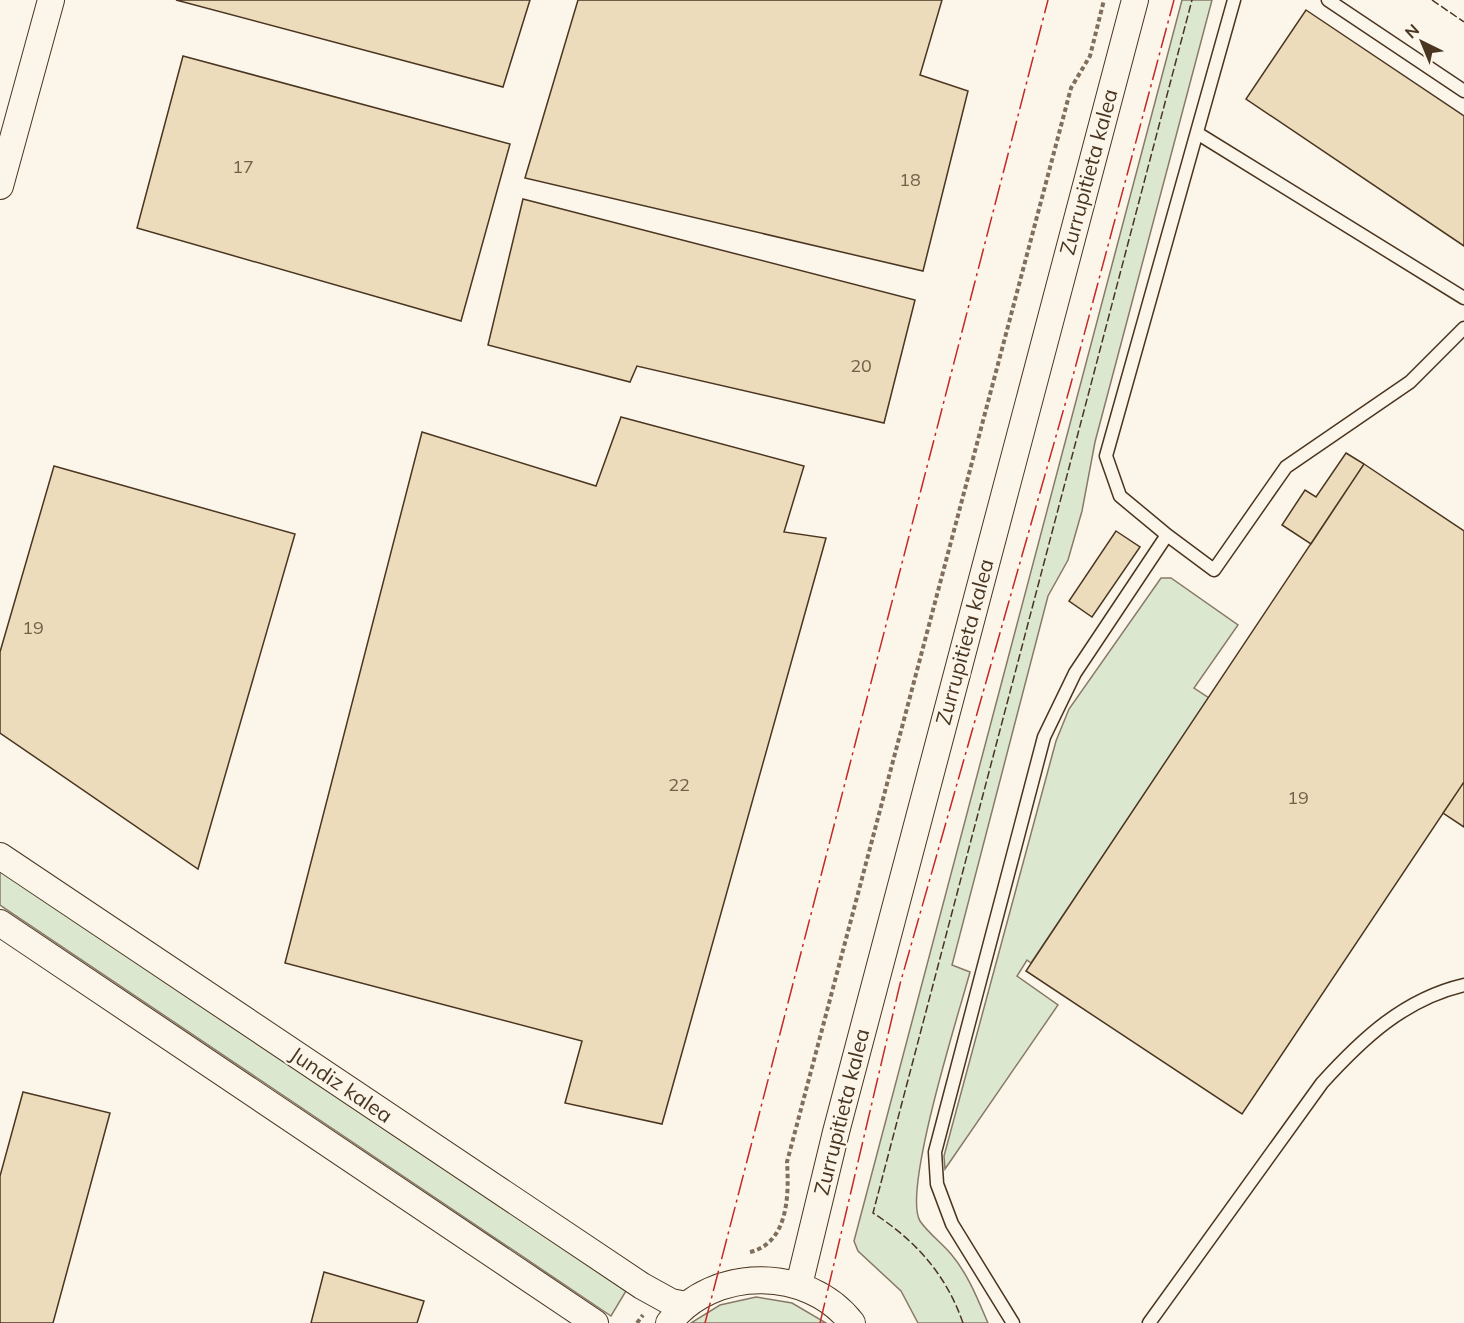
<svg xmlns="http://www.w3.org/2000/svg" width="1464" height="1323" font-family="Mulish,sans-serif">
  <style>
    .green { fill: #dce7d0; stroke: #887966; stroke-width: 1.5 }
    .building { fill: #ecdcbc; stroke: #4a3520; stroke-width: 1.5 }
    .lines { fill: none; stroke-linecap: round; stroke-linejoin: round }
    .service-casing { stroke: #4a3520; stroke-width: 15 }
    .minor-casing { stroke: #4a3520; stroke-width: 28 }
    .path { stroke: #7f6f5c; stroke-width: 4; stroke-dasharray: 4.5 3; stroke-linecap: butt }
    .service { stroke: #fbf6e9; stroke-width: 12 }
    .minor { stroke: #fbf6e9; stroke-width: 26 }
    .fence { stroke: #4a3520; stroke-width: 1.5; stroke-dasharray: 8 3; stroke-linecap: butt }
    .power { stroke: #c62828; stroke-width: 1.5; stroke-dasharray: 21 4.5 3 4.5; stroke-linecap: butt }
    .labels { text-anchor: middle; stroke-width: 4.5; stroke-linejoin: round; paint-order: stroke }
    .number-label { font-size: 18px; fill: #725f47 }
    .street-label { font-size: 21px; fill: #4a3520; stroke: #fbf6e9 }
  </style>
  <rect width="100%" height="100%" fill="#fbf6e9"/>
  <path class="green" d="M1182,0H1212L1095,442L1082,511L1068,560L1048,596L952,965L970,972C959,1013 902,1191 920,1221C928,1233 942,1243 951,1254C968,1274 978,1300 988,1323H918L901,1291L858,1251L854,1241Z
    M1161,578H1171L1238,625L1194,688L1209,698L1031,963L1027,960L1017,976L1058,1005L945,1169L944,1156L1056,741L1069,709Z
    M0,871L626,1291L611,1316L0,905Z
    M756,1297L792,1303L826,1323H691L720,1305Z"/>
  <path class="building" d="M176,0H530L503,87Z
    M578,0H942L920,75L968,91L923,271L525,178Z
    M1306,10L1464,116V246L1246,99Z
    M183,56L510,144L461,321L137,228Z
    M523,199L915,300L884,423L637,366L630,382L488,345Z
    M621,417L804,466L784,532L826,538L662,1124L565,1103L582,1041L285,963L422,432L596,486Z
    M1346,453L1364,464L1311,544L1282,525L1305,490L1316,497Z
    M1364,464L1464,531V782L1242,1114L1026,971Z
    M54,466L295,534L198,869L0,733V652Z
    M1116,531L1140,547L1092,617L1069,601Z
    M1464,782V827L1443,813Z
    M23,1092L110,1113L53,1323H0V1176Z
    M324,1272L424,1301L417,1323H311Z"/>
  <g class="lines">
    <defs>
      <path id="service" d="M1328,0L1464,91
        M1197,133L1464,298
        M1167,535L1214,570L1286,467L1410,382L1464,328
        M1013,1323L952,1224L937,1184L935,1152L1044,737L1075,673L1167,535L1120,496L1106,456L1234,0
        M1149,1323L1322,1083C1362,1039 1404,999 1464,985"/>
      <path id="minor" d="M0,186L51,0
        M0,856L642,1286L671,1302L686,1305
        M0,923L595,1323
        M799,1285L836,1132L1135,0
        M669,1323C713,1266 808,1266 852,1323"/>
    </defs>
    <use href="#service" class="service-casing"/>
    <use href="#minor" class="minor-casing"/>
    <path class="path" d="M750,1252C789,1243 789,1193 787,1162L1071,88L1090,56L1104,0
      M637,1323L643,1315"/>
    <use href="#service" class="service"/>
    <use href="#minor" class="minor"/>
    <path class="fence" d="M1432,0L1464,22
      M963,1323C946,1274 915,1240 873,1213L1192,0"/>
    <path class="power" d="M705,1323L1048,0
      M820,1323L900,984L1070,387L1174,0"/>
  </g>
  <g class="labels">
    <g class="number-label">
      <text x="243" y="173">17</text>
      <text x="910" y="186">18</text>
      <text x="861" y="372">20</text>
      <text x="33" y="634">19</text>
      <text x="679" y="791">22</text>
      <text x="1298" y="804">19</text>
    </g>
    <g class="street-label">
      <text transform="translate(1089 172) rotate(-75)" y="7">Zurrupitieta kalea</text>
      <text transform="translate(965 642) rotate(-75)" y="7">Zurrupitieta kalea</text>
      <text transform="translate(341 1085) rotate(34)" y="7">Jundiz kalea</text>
      <text transform="translate(842 1112) rotate(-76)" y="7">Zurrupitieta kalea</text>
    </g>
  </g>
  <g transform="translate(1422 42) rotate(317)" stroke="#fbf6e9" stroke-width="4.5" paint-order="stroke">
  <path d="M0-4.5L10 22L0 15L-10 22Z" fill="#4a3520"/>
  <text y="-9" font-size="16" font-weight="bold" text-anchor="middle" fill="#4a3520">N</text>
  </g>
</svg>
